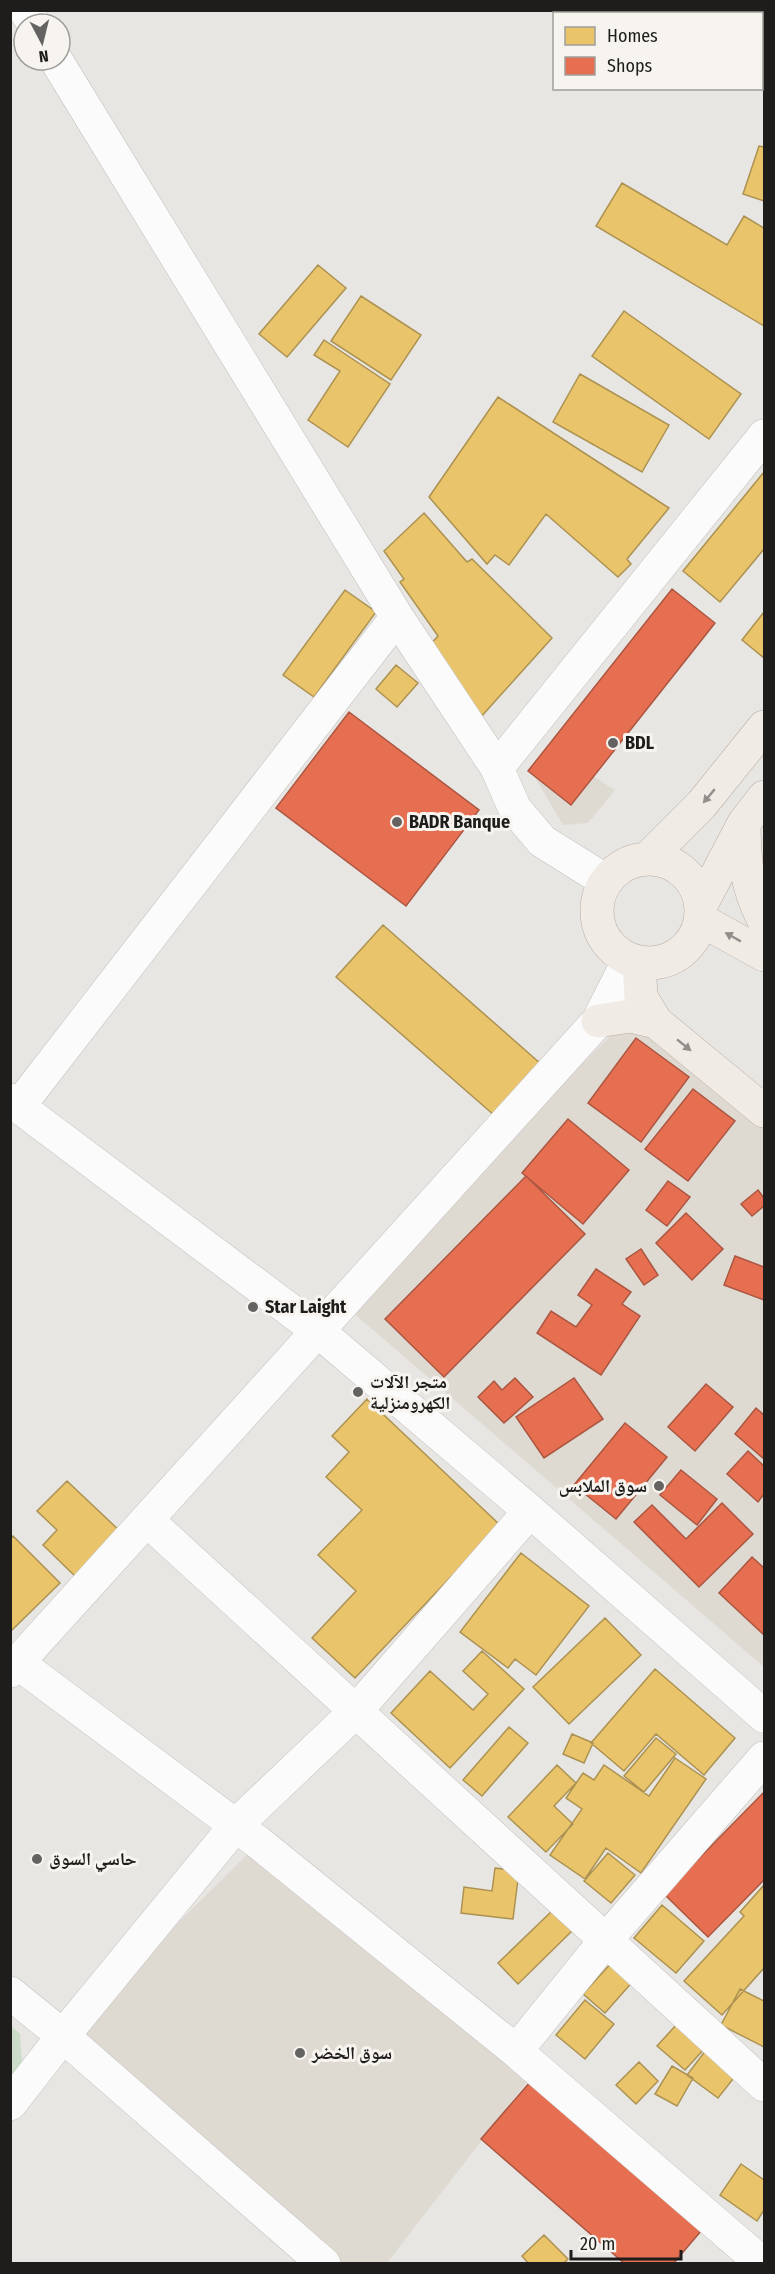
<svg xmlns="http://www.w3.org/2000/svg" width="775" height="2274" font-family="'Fira Sans Condensed','Noto Naskh Arabic',sans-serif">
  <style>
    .built { fill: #dedad2 }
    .green { fill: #cbdcc8 }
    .homes { fill: #e9c46a; stroke: #ac9252; stroke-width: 1.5 }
    .shops { fill: #e76f51; stroke: #ab5641; stroke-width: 1.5 }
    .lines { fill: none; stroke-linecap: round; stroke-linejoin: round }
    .minor-casing { stroke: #c3c1bf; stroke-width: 34 }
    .major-casing { stroke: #b7aca3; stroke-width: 34 }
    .minor { stroke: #fcfbfb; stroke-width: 33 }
    .major { stroke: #f1ebe6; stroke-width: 33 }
    .oneway { fill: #928e8b }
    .poi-dot { fill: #656361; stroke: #f7f4ef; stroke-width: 2 }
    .labels { text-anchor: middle; stroke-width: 6; stroke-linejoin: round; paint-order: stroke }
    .poi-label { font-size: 18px; font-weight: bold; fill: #1e1d1b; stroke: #f7f4ef; text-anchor: start }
  </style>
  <rect width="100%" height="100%" fill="#e8e6e3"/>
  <path class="built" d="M552,750L615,790L588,823L563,825L534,776Z
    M630,1016L764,1120V1667L343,1304Z
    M259,1843L537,2069L387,2263H329L63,2036Z"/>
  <path class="green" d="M11,2026L20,2034L22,2065L11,2088Z"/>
  <path class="homes" d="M759,146L764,147V201L743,194Z
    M622,183L727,245L744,216L764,228V326L596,226Z
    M318,265L346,288L287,357L259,334Z
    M361,296L421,335L391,380L331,341Z
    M624,311L741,394L709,439L592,356Z
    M324,340L390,384L348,447L308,420L340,371L314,355Z
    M580,374L669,425L642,472L553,422Z
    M498,397L669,508L627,559L631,564L618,577L546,514L509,565L495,555L487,564L429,497Z
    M764,472V549L720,602L683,571Z
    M424,513L467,562L472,559L552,638L479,719L427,648L438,636L400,582L404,579L384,551Z
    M345,590L376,612L314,697L283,675Z
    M764,612V658L742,640Z
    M396,665L418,683L397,707L376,689Z
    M383,925L541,1064L495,1116L336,977Z
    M367,1399L500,1525L355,1678L312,1638L356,1591L318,1555L362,1510L326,1477L349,1452L332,1436Z
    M67,1481L122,1533L78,1579L43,1545L57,1530L37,1511Z
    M13,1536L60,1583L10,1632V1539Z
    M521,1553L589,1606L536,1675L515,1659L508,1668L460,1632Z
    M605,1618L641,1655L569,1724L533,1687Z
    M482,1651L524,1689L450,1768L391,1713L430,1671L473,1710L488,1694L463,1671Z
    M655,1669L735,1738L704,1775L656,1734L624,1771L591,1743Z
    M509,1727L528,1743L482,1796L463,1780Z
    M572,1734L593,1743L584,1763L563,1754Z
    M656,1738L676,1754L644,1792L624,1776Z
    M675,1758L706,1779L641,1873L606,1848L585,1879L550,1855L582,1809L566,1798L583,1773L594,1780L604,1765L649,1796Z
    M557,1765L576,1783L554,1806L573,1824L546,1852L508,1817Z
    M608,1853L635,1875L611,1903L584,1881Z
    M495,1868L519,1871L513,1919L461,1913L464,1887L492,1891Z
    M764,1885V1968L722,2015L684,1981L744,1916L740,1912Z
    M662,1905L704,1941L676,1973L634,1938Z
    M554,1909L574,1929L518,1984L498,1963Z
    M614,1960L635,1979L605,2013L583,1994Z
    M740,1989L764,2001V2047L721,2025Z
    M585,2000L614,2024L585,2059L556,2035Z
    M677,2024L705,2048L685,2070L657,2046Z
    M706,2050L737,2074L718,2098L687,2075Z
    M639,2062L658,2081L636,2104L616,2085Z
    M672,2066L693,2078L677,2106L655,2094Z
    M741,2164L764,2180V2210L757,2221L720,2195Z
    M544,2235L568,2259L563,2264H529L522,2256Z"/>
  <path class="shops" d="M672,589L715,623L571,805L528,771Z
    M349,712L479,810L406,906L276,808Z
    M636,1038L689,1077L641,1142L588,1103Z
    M693,1089L735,1121L688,1181L645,1149Z
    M568,1119L629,1170L583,1224L522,1173Z
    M526,1176L585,1234L444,1377L385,1319Z
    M668,1181L690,1197L667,1226L646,1210Z
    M758,1190L764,1198V1206L752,1216L741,1204Z
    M686,1213L723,1249L692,1280L656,1243Z
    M641,1249L658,1275L644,1285L626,1259Z
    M735,1256L764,1267V1300L724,1285Z
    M596,1269L631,1292L622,1304L640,1316L601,1375L537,1333L551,1311L576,1327L592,1305L578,1295Z
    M515,1378L533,1397L504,1423L478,1397L494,1381L502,1390Z
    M574,1378L603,1419L544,1458L516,1417Z
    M706,1384L733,1407L695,1451L668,1427Z
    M756,1408L764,1415V1459L735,1434Z
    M625,1423L667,1457L616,1519L574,1485Z
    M748,1451L764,1466V1494L758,1502L727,1474Z
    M681,1470L717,1499L697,1525L660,1495Z
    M722,1503L753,1534L699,1587L634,1522L652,1505L686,1539Z
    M752,1557L764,1568V1635L719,1593Z
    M764,1792V1880L708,1937L664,1894Z
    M530,2082L701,2231L673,2264H625L481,2139Z"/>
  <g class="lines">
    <defs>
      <path id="minor" d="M25,10L34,24
        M763,10L764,11
        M56,60L397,617L497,768L515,809L542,841L606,881
        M497,768L764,436
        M10,1100L318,1331L530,1511L764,1716
        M19,1106L397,617
        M147,1520L764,2085
        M18,1663L259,1843L516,2051L763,2264
        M10,1671L598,1021L629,960
        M10,1993L63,2036L324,2264
        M516,2051L605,1941L764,1758
        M10,2104L63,2036L236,1825L356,1711L530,1511"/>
      <path id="major" d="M744,825C745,865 746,885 764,921
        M597 911a52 52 0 1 1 104 0a52 52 0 1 1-104 0Z
        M647,859L702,804L764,727
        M701,905L744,823L764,797
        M701,920L764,955
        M639,962L641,997L656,1022L764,1111
        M598,1021L630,1016L656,1022"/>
    </defs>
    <use href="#minor" class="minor-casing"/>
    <use href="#major" class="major-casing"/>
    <use href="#minor" class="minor"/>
    <use href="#major" class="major"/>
  </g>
  <defs><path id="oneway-solid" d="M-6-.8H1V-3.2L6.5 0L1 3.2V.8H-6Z" transform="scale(1.5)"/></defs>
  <g class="oneway">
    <use href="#oneway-solid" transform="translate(709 796) rotate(130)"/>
    <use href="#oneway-solid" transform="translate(733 937) rotate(-151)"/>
    <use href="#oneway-solid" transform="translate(684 1045) rotate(39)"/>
  </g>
  <g class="poi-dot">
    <circle cx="613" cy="743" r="6"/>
    <circle cx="397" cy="822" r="6"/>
    <circle cx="253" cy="1307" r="6"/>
    <circle cx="358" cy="1392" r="6"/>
    <circle cx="659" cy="1486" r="6"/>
    <circle cx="37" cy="1859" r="6"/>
    <circle cx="300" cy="2053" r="6"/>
  </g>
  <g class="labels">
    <g class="poi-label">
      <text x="625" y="749">BDL</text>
      <text x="409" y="828">BADR Banque</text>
      <text x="265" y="1313">Star Laight</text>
      <text x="370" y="1388">متجر الآلات<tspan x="370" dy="21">الكهرومنزلية</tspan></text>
      <text x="647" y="1492" text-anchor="end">سوق الملابس</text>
      <text x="49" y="1865">حاسي السوق</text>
      <text x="312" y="2059">سوق الخضر</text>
    </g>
  </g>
  <rect width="775" height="2274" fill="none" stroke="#1e1d1b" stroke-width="24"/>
  <rect x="553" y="12" width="210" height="78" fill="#f7f4ef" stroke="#a09e9a" stroke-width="1.5"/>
  <rect x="565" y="27" width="30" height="18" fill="#e9c46a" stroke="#a09e9a" stroke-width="1.5"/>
  <text x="607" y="42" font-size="18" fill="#1e1d1b">Homes</text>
  <rect x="565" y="57" width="30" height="18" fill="#e76f51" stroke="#a09e9a" stroke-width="1.5"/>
  <text x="607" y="72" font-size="18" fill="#1e1d1b">Shops</text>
  <g transform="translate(42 42) rotate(173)"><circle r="28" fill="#f7f4ef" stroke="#a09e9a" stroke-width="1.5"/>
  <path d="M0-4.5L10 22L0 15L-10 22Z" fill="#656361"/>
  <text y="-9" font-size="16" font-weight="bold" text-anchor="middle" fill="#1e1d1b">N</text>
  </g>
  <path d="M571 2250v9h110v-9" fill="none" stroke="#1e1d1b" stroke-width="3"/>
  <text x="580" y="2250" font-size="18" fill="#1e1d1b" stroke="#f7f4ef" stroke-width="4.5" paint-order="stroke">20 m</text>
</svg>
